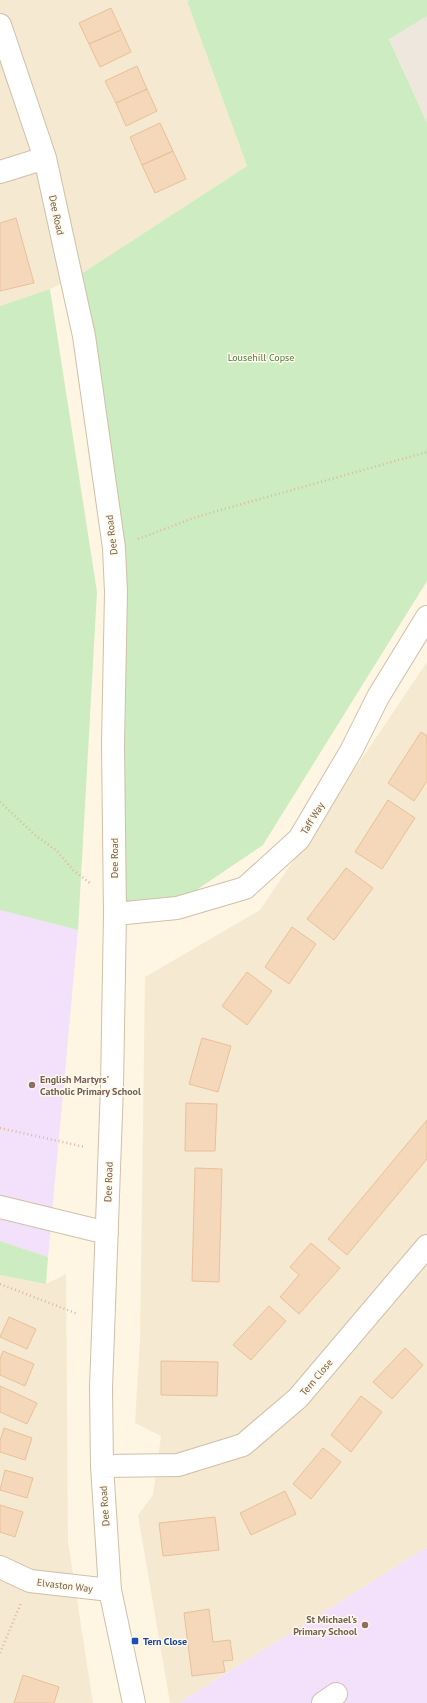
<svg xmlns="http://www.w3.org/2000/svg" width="427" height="1703" font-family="'PT Sans',sans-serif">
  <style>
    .residential { fill: #f6e9d1 }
    .industrial { fill: #ede7de }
    .education { fill: #f3e0fa }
    .green { fill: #cdecc1 }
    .building { fill: #f5d8b9; stroke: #e8c099 }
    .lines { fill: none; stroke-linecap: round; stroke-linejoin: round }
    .minor-casing { stroke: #d0bfa9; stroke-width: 24 }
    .path { stroke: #dabb9c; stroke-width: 2.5; stroke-dasharray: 1 3; stroke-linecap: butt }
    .minor { stroke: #fff; stroke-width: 22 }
    .education-dot { fill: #8d6e63; stroke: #fff9eb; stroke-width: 1.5 }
    .transit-dot { fill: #1a4fb4; stroke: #fff9eb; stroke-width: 1.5 }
    .labels { text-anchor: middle; stroke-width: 3; stroke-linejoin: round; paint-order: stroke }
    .street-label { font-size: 10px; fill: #775e47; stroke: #fff9eb }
    .park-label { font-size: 10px; fill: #4a7e3f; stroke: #fff9eb }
    .education-label { font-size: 10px; font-weight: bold; fill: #785e54; stroke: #fff9eb; text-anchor: start }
    .transit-label { font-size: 10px; font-weight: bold; fill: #164399; stroke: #fff9eb; text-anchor: start }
  </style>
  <rect width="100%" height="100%" fill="#fef6e3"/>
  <path class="residential" d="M0,0H190L187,1L247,166L78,276L50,289L0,306Z
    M427,662V1547L179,1703H170L138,1515L153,1495L161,1436L135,1423L140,1341L145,977L260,910Z
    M66,1274L68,1541L93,1703H0V1275L46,1284Z"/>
  <path class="industrial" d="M427,16V123L389,38Z"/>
  <path class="education" d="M0,910L78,930L48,1257L0,1241Z
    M427,1547V1703H179Z"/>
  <path class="green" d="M190,0H427V16L389,39L427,123V581L263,845L192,893L123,908L127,570L78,276L247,166L187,1Z
    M50,289L97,592L78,930L0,910V306Z
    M0,1241L48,1257L46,1284L0,1275Z"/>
  <path class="building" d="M111,8L121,30L89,44L79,23Z
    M121,30L131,52L100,67L89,44Z
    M137,66L147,89L116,103L105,81Z
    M147,89L157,111L126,126L116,103Z
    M160,123L173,151L142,165L130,137Z
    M173,151L186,179L155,193L142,165Z
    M16,218L34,283L0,291V223Z
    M421,732L427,736V781L414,801L388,783Z
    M388,800L415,818L382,869L355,852Z
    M346,868L373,888L334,940L307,919Z
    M292,927L316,944L289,984L265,967Z
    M247,972L272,991L247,1025L222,1006Z
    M202,1038L231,1046L218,1092L189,1084Z
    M186,1103L217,1104L215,1151H185Z
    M427,1120V1159L347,1255L328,1239Z
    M195,1168L222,1169L219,1282L192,1281Z
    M311,1243L340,1268L299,1314L280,1297L299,1275L290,1267Z
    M269,1306L286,1321L251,1360L233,1345Z
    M9,1317L36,1329L27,1349L0,1337Z
    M405,1348L423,1365L392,1399L373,1382Z
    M3,1351L34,1364L25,1386L0,1375V1359Z
    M161,1361L218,1362L217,1396L161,1395Z
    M0,1386L37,1403L27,1424L0,1412Z
    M361,1396L382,1412L351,1452L331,1435Z
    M4,1428L32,1438L25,1460L0,1452V1441Z
    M323,1448L341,1462L311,1499L293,1484Z
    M5,1470L33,1478L27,1498L0,1490Z
    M285,1491L296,1514L251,1535L240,1513Z
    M0,1505L23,1512L15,1537L0,1532Z
    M215,1517L219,1550L163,1556L159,1523Z
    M209,1609L213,1642L230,1640L233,1660L223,1661L225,1672L192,1676L184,1613Z
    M23,1675L59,1687L54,1703H14Z"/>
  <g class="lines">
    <defs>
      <path id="minor" d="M0,25L45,158L84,336L114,548L116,592L113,744L115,914L112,1086L101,1388L102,1466L110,1590L134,1703
        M0,172L45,158
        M115,914L177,908L245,888L299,839L351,751L378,697L427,617
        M0,1207L107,1233
        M102,1466L178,1465L243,1445L298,1398L427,1246
        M0,1567L30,1581L110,1590
        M323,1703L336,1694"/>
    </defs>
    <use href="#minor" class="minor-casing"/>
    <path class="path" d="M138,539L196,517L427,452
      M0,802L35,835L57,851L73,870L90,883
      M0,1128L85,1147
      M0,1284L78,1314
      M0,1653L21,1603"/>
    <use href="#minor" class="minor"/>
  </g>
  <g class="education-dot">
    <circle cx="32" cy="1085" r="4"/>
    <circle cx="365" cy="1625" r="4"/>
  </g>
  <rect class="transit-dot" x="131" y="1637" width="8" height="8" rx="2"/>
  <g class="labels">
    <g class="street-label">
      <text transform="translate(57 215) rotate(78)" y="4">Dee Road</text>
      <text transform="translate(111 535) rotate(-97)" y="4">Dee Road</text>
      <text transform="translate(312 818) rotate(-59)" y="4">Taff Way</text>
      <text transform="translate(114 858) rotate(-90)" y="4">Dee Road</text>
      <text transform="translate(108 1182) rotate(-88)" y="4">Dee Road</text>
      <text transform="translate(316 1377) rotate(-50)" y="4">Tern Close</text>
      <text transform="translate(104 1506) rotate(-94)" y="4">Dee Road</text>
      <text transform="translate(65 1585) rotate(7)" y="4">Elvaston Way</text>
    </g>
    <g class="park-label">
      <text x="261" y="361">Lousehill Copse</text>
    </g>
    <g class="education-label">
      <text x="40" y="1083">English Martyrs'<tspan x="40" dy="12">Catholic Primary School</tspan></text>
      <text x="357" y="1623" text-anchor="end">St Michael's<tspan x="357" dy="12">Primary School</tspan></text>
    </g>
    <g class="transit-label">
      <text x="143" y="1645">Tern Close</text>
    </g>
  </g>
</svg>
